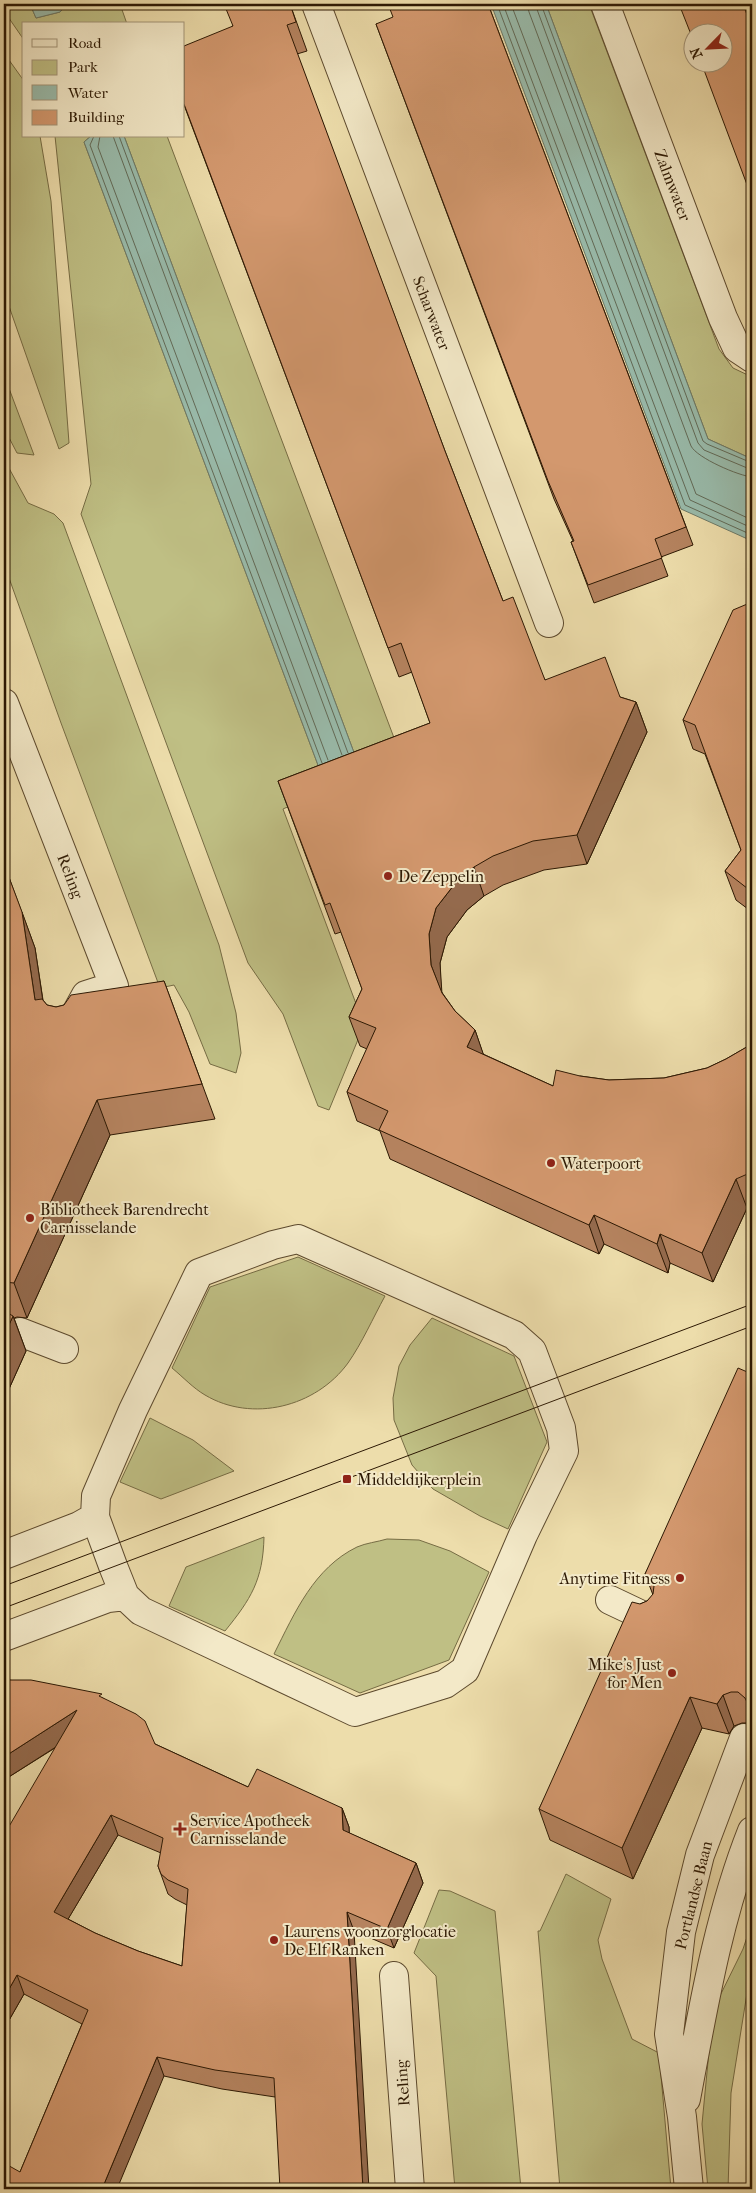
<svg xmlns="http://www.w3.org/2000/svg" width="756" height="2193" font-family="'IM FELL French Canon',serif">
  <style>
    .green { fill: #bfbf84; stroke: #766c44 }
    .water { fill: #99bbab; stroke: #6d7a68 }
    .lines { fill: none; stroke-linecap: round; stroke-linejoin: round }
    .shore { stroke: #626a57; stroke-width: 1 }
    .pedestrian-casing { stroke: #5c492d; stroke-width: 30 }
    .minor-casing { stroke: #5c492d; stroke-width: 30 }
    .tertiary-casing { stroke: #5c492d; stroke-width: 30 }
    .pedestrian { stroke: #f3e9c8; stroke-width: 28 }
    .minor { stroke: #f3e9c8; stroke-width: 28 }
    .tertiary { stroke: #f3e9c8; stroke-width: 28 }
    .tram { stroke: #2c1803; stroke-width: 1 }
    .wall { fill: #b5835f; stroke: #2c1803; fill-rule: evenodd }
    .shaded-wall { fill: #946a4d; stroke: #2c1803 }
    .building { fill: #d3986e; stroke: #2c1803; fill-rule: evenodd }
    .poi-dot { fill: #8f2418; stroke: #f3e9c8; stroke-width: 2 }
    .labels { text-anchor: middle; stroke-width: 4; stroke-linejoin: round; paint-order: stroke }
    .street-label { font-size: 16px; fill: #2c1803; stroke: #f3e9c8 }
    .poi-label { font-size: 16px; fill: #2c1803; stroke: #f3e9c8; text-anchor: start }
  </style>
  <rect width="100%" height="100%" fill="#edddab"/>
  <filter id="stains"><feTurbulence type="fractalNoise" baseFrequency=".004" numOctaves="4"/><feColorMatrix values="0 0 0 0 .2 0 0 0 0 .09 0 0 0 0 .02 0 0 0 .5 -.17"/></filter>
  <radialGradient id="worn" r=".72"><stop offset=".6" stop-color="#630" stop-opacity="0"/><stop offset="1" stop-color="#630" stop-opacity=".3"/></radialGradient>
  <path class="green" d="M4,4H30L36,18L60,12L67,4H120L127,24H24V40L4,11Z
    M546,4H589L719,349L733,368L752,377V459L708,439Z
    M4,53L24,81V136H40L51,201L69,443L59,449L4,292Z
    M55,136H91L84,142L327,789L283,809L364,1025L329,1110L318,1106L283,1014L248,963L81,514L91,484Z
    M124,136H167L402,759L362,774Z
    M4,375L34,455L17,453L4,428Z
    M4,459L28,503L54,514L63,523L219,945L236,1013L241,1053L236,1073L210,1064L189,1012L174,985L160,988L61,723L4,564Z
    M298,1257L385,1296C373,1318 362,1343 348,1363C316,1407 252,1423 205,1395C193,1388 183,1377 172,1368L210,1287Z
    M432,1318L514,1356L547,1442L508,1529L480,1516L433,1489L412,1465L394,1420L393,1398L399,1366L410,1345Z
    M150,1418L193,1440L234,1471L161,1499L120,1482Z
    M264,1537C263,1580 251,1599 225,1631L169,1606L186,1567Z
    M387,1539L419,1540L450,1551L489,1572L449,1660L360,1693L274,1654C295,1612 314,1568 357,1547C366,1543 377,1542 387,1539Z
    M566,1874L611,1899L598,1940L602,1959L632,2039L659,2053L671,2189H560L538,1931H540Z
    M439,1890L450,1891L495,1911L521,2189H455L436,1976L414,1953Z
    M752,1922V1962L731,2093L728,2189H708L702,2124L713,2010L743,1949Z
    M752,2109V2189H749L751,2117Z"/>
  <path class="water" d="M30,4H67L60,12L36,18Z
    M491,4H546L708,439L752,459V541L681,509Z
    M91,136H124L362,774L327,789L84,142Z"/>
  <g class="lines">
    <path class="shore" d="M497,4L685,505L752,535
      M503,4L690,500L752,528
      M511,4L696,494L752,520
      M527,4L529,12L691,446C697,458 739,476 752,477
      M535,4L698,443L704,450L752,470
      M541,4L703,441L707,444L752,463
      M94,136L90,145L322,763
      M100,136L98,147L328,760
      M113,136L342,755
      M119,136L348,753"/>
    <defs>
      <path id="pedestrian" d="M20,1332L64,1349
        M610,1600L650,1619"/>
      <path id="minor" d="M316,4L549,623
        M605,4L723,318L737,348L752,358
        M4,703L114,986L86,995L75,1015
        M298,1239L514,1335L532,1351L561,1428L564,1451L523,1535L465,1670L445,1684L355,1712L141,1611L125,1596L113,1566L95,1517L96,1496L133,1410L199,1273L273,1245Z
        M4,1555L79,1526L95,1517
        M4,1637L108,1598L125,1596
        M394,1976L410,2189"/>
      <path id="tertiary" d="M686,2099C703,2009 718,1917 752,1831
        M689,2189L682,2117L669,2034L681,1932L700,1855L744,1738"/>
    </defs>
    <use href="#pedestrian" class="pedestrian-casing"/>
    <use href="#minor" class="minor-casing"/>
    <use href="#tertiary" class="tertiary-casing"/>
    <use href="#pedestrian" class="pedestrian"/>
    <use href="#minor" class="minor"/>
    <use href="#tertiary" class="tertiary"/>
    <path class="tram" d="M4,1586L752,1304
      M4,1608L752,1326"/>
  </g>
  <path class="wall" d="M160,4H171L162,7Z
    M290,4L307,51L297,54L445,451L503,601L545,680L620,697L636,702L647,732L587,864L544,870L503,885L484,896L467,910L447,937L440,963L441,991L455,1011L475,1030L483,1054L553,1086L580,1076L609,1080L664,1078L707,1068L726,1059L745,1048L752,1043V1205L747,1208L713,1282L670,1263L668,1273L604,1244L599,1254L390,1159L380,1131L357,1121L347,1092L367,1049L360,1046L349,1017L362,989L341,932L335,934L278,781L430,723L412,672L399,677L184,105L232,26Z
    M488,4L693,545L661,557L668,576L594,603L571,542L573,541L554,499L376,24L455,8Z
    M752,602V912L736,900L725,871L741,850L705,754L693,749L683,720Z
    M4,864L35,948L43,1000L47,1005L56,1007L164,981L215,1119L110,1135L27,1318L17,1317L14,1318L26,1351L4,1400Z
    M752,1374V1726L749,1723H742L734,1726L729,1734L702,1728L633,1879L550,1840L539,1809L640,1604L647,1601L653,1595L645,1574Z
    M4,1678L9,1680L103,1698L155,1744L248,1787L342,1808L349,1827V1833L416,1863L423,1883L394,1948L354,1931L275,2097L222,2089L164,2076L20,2172L82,2024L24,1994L4,2029L55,1748L4,1780ZM118,1835L161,1853L158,1866L168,1894L175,1899L187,1905L182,1966L138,1951L95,1933L68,1919Z"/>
  <path class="shaded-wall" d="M636,702L647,732L587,864L577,835Z
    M474,867L484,896L467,910L447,937L440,963L442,994L431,965L429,934L436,908L457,881Z
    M22,912L35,948L48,1035L35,1000Z
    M475,1030L485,1059L467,1047Z
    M97,1100L110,1135L27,1318L14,1283Z
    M736,1179L747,1208L713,1282L702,1253Z
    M594,1215L604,1244L599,1254L589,1225Z
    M660,1234L670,1263L668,1273L657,1244Z
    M4,1303L10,1320L4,1332Z
    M13,1316L26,1351L4,1400V1336Z
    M723,1695L734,1726L729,1734L717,1704Z
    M690,1697L702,1728L633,1879L622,1848Z
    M77,1710L84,1729L4,1780V1757Z
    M342,1808L349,1827L350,1850L343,1830Z
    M111,1815L118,1835L61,1931L54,1912Z
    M416,1863L423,1883L394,1948L387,1929Z
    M347,1912L354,1931L369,2189H363Z
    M17,1975L24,1994L4,2029V1998Z
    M157,2057L164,2076L117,2189H102Z"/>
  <path class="building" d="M224,4H290L296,22L287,25L445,451L503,601L513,597L545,680L605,657L620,697L636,702L577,835L533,841L493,856L474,867L457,881L436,908L429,934L431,965L442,993L455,1011L475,1030L467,1047L553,1086L556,1070L580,1076L609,1080L664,1078L707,1068L726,1059L745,1048L752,1043V1172L736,1179L702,1253L660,1234L657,1244L594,1215L589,1225L379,1130L388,1111L347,1092L376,1028L349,1017L362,989L330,903L325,905L278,781L430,723L401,643L388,648L184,104V46L233,26Z
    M388,4H453L454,8L464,4H488L686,527L655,539L662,558L588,585L571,542L574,541L548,481L376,24L393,17Z
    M679,4H743L752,28V198L701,62H724V32H694V42Z
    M752,602V892L725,871L741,850L695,725L683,720L733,610Z
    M4,864L22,912L35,1000L42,999L47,1005L56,1007L64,1005L71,995L164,981L202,1084L97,1100L14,1283L4,1282Z
    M4,1311L13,1316L4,1336Z
    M738,1368L752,1374V1712L748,1711V1704L745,1698L738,1692H731L723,1695L717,1704L690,1697L622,1848L539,1809L632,1602L640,1604L647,1601L653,1594L654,1586L652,1580L645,1574Z
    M4,1678L9,1680H31L102,1694L99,1696L136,1714L145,1721L155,1744L248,1787L257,1769L342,1808L343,1830L416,1863L387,1929L347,1912L363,2189H280L274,2078L215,2070L157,2057L102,2189H4V2163L20,2172L88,2010L17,1975L4,1998V1835L77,1710L4,1757ZM111,1815L163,1838L158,1866L161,1874L168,1880L188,1889L182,1966L138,1951L95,1933L54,1912Z"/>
  <g class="poi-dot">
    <circle cx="388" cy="876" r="5"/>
    <circle cx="551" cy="1163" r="5"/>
    <circle cx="30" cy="1218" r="5"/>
    <rect x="342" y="1474" width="10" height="10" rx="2.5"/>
    <circle cx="680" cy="1578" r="5"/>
    <circle cx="672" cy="1673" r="5"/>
    <path d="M177.5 1821.5h5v5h5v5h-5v5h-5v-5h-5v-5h5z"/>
    <circle cx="274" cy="1940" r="5"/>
  </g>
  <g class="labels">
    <g class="street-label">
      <text transform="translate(673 185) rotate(69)" y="6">Zalmwater</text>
      <text transform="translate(432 313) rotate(69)" y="6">Scharwater</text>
      <text transform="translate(71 876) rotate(69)" y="6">Reling</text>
      <text transform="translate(693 1895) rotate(-76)" y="6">Portlandse Baan</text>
      <text transform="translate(402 2083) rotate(-94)" y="6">Reling</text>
    </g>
    <g class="poi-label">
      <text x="398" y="882">De Zeppelin</text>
      <text x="561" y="1169">Waterpoort</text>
      <text x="40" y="1215">Bibliotheek Barendrecht<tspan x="40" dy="18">Carnisselande</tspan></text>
      <text x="357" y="1485">Middeldijkerplein</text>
      <text x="670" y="1584" text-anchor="end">Anytime Fitness</text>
      <text x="662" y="1670" text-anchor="end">Mike's Just<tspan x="662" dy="18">for Men</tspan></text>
      <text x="190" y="1826">Service Apotheek<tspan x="190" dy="18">Carnisselande</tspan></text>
      <text x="284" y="1937">Laurens woonzorglocatie<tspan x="284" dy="18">De Elf Ranken</tspan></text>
    </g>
  </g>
  <rect width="756" height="2193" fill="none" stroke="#edddab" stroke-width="20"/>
  <rect x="5" y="5" width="746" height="2183" fill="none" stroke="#2c1803" stroke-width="2.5"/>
  <rect x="10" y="10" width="736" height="2173" fill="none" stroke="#2c1803"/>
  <rect x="22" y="22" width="162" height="115" fill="#f3e9c8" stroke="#a39579"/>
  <rect x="32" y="39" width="25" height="8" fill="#f3e9c8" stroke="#a39579"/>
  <text x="68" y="48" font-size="15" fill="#2c1803">Road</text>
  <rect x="32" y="60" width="25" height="15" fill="#bfbf84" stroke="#a39579"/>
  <text x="68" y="72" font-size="15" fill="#2c1803">Park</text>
  <rect x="32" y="85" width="25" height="15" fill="#99bbab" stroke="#a39579"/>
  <text x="68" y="98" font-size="15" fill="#2c1803">Water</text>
  <rect x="32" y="110" width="25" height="15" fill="#d3986e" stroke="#a39579"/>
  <text x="68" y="122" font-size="15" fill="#2c1803">Building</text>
  <g transform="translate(708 48) rotate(246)"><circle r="24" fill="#f3e9c8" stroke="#a39579"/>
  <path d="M0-4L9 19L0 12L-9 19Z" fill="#8f2418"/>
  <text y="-8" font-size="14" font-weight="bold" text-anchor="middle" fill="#2c1803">N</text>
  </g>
  <rect width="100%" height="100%" filter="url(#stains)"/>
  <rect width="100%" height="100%" fill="url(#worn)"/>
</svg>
